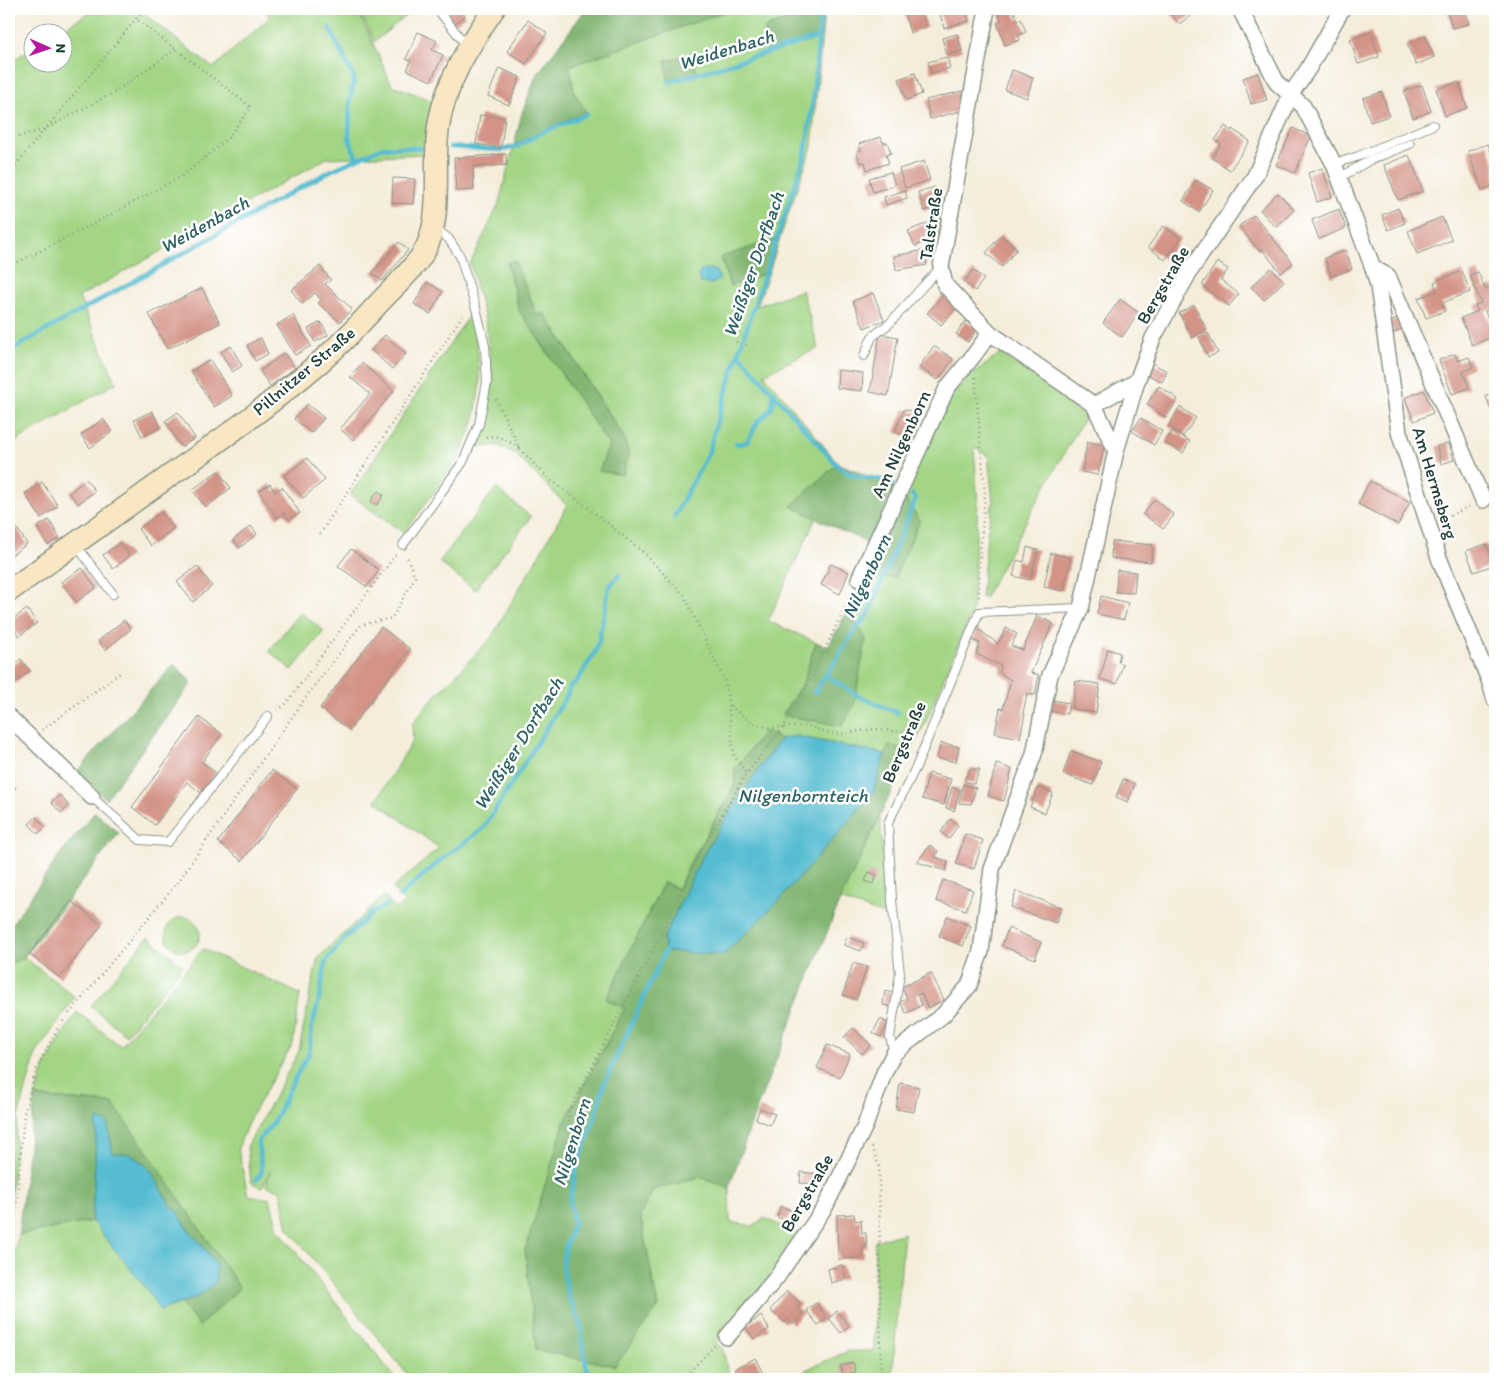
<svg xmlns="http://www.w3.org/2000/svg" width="1504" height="1388" font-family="Itim,sans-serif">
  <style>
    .green { fill: #a3d585; stroke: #61895c; fill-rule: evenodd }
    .forest { fill: #82b672; stroke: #507a53 }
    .water { fill: #54bcd1; stroke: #3a7c82 }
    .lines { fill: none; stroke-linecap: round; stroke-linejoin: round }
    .stream { stroke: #54bcd1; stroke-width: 4.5 }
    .building { fill: #d39386 }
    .lane-casing { stroke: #8a9587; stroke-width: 10 }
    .street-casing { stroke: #8a9587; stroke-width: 18 }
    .secondary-casing { stroke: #8a9587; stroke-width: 24 }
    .path { stroke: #8a9587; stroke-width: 2.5; stroke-dasharray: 1 4; stroke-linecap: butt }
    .lane { stroke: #fff; stroke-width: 8 }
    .street { stroke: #fff; stroke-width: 15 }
    .secondary { stroke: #f9e7c3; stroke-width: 21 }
    .labels { text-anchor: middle; stroke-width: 5; stroke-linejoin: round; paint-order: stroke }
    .street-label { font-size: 18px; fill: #1f3d34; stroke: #fff }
    .water-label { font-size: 19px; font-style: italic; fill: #2f6363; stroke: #fff }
  </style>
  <rect width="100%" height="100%" fill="#fff"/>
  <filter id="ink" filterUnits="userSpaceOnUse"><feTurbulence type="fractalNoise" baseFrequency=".02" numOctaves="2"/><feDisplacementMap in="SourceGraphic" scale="10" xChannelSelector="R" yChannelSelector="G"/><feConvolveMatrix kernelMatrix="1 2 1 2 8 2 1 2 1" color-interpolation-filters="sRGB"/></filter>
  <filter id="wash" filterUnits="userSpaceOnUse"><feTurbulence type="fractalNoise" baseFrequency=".0096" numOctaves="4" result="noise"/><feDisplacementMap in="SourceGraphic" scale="20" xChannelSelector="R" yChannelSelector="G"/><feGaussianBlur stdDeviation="1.12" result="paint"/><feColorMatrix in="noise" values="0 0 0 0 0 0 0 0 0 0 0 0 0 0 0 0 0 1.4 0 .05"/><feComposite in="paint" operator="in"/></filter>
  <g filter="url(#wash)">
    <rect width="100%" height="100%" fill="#f5edda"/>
    <path class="green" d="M95,9H138L213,68L269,18L266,9H357L392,85L433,101L427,127L426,154L327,158L79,297L116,383L9,445V63L32,48V62H62V32H57Z
      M359,9H414L374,42Z
      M733,9H822L765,28L766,52L822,35L812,146L780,238L721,258L730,286L769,272L757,306L802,290L818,348L764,374L838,463L792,506L816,518L768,621L816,642L803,682L783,715L866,639L848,610L864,579L950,396L970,376L1004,351L1089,410L1046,485L985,597H981L987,535L993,501L988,455L974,448L978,504L972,611L925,724L911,750L890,746L885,754L796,736L780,739L765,731L694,856L678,889L664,882L606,1000L625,1008L564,1123L658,1307L640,1215L653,1190L699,1177L729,1187L730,1222L753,1226L764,1218L801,1235L759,1290L716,1342L723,1350L730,1379H411L288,1228L280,1190L266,1186L270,1171L262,1188L251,1182L247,1147L299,1051L309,998L318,958L384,895L396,909L405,903L393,888L439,848L376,801L413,740L412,724L426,706L491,638L567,506L514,453L496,445L479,448L487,421L493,380L485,320L470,264L498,206L514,145L550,127L586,112L574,92L569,66ZM515,261L537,315L545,314L624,437L609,445L519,310L507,263Z
      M470,314L478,352L480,383L474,422L459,458L404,533L350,495Z
      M496,488L531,517L475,590L439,562Z
      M300,612L324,631L292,670L269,651Z
      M880,816L887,916L840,900Z
      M166 934a17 17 0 1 1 34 0a17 17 0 1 1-34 0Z
      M148,937L183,966L126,1035L91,1006Z
      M203,949L300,994L293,1043L250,1118L238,1148L248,1195L270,1199L278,1229L396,1379H9V1278L18,1235L92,1221L148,1291L160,1310L181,1303L199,1326L113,1103L35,1097L45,1066L62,1035L77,1012L121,1046Z
      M24,957L75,997L36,1054L18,1117L9,1215V964Z
      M904,1233L892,1379H807L805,1370L848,1351H874L875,1241Z"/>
    <path class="forest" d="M586,9H733L570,66L574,92L586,112L550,127L514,145L522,113L536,76Z
      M824,9L822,35L766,52L765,28Z
      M692,53L697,73L669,82L665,61Z
      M780,238L769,272L730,286L721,257Z
      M515,260L537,315L544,313L624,438L629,454L623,475L599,471L609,445L519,310L507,263Z
      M838,463L894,488L869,544L791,506Z
      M903,496L920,520L895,577L864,579Z
      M848,610L866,639L854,705L842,726L782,715L803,682L816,642L828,647Z
      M174,664L192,683L106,799L76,773Z
      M765,731L780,739L740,796L702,857L873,793L885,754L889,746L911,750L840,900L758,1105L729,1187L699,1177L653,1190L640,1215L658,1307L615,1366L536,1350L525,1250L564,1123L625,1008L606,1000L664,882L678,889L694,856L735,785L734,770Z
      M95,812L119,833L24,957L9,964V930L12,924L61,853Z
      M35,1097L112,1103L149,1154L240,1288L199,1326L181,1303L197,1297L199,1241L191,1233L178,1213L170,1205L150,1169L131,1154L113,1153L97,1120L92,1221L18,1235Z"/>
    <path class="water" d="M711,269L716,271L720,279L712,284L701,283L698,275L701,270Z
      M796,736L885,754L873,793L777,903L723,955L665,951L663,939L702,857L740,796L780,739Z
      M97,1119L107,1122L113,1153L131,1154L150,1169L170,1205L178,1213L191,1233L199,1241L216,1264V1282L197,1297L160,1311L148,1291L92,1221Z"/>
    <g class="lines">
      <path class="stream" d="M329,27L354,78L350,101L349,138L357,159
        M669,82L819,37
        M450,147L502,150L518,146L543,132L587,114
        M9,351L330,171L383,147L422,148
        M739,354L838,466L852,475L883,480L893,485
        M736,443L742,444L748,441L758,421L766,415L772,407L774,392
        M674,517L709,452L715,428L739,351L805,155L813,100L821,9
        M827,676L860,697L898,713
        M815,692L856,629L868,615L916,498L912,495
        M399,897L436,864L483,829L568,694C569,689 570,684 576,683L595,652L600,638V633L603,621L609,587L619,575
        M256,1180L262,1172L258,1141L273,1123L296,1076L309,1054L312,1027L320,995L326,961L347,936L373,912L388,904
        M589,1379L583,1348L581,1324L569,1298L562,1264L566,1244L574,1224L570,1201L576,1169L593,1124L604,1084L665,951"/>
    </g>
    <g id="blocks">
      <path class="building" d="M443,9H463L461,10L465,16L455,24Z
        M912,9H921L927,27L910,33L904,11Z
        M943,9H965L969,21L944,28L939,10Z
        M997,9H1013L1017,20L1021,19L1026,32L1018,35L1020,40L1005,45L997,22L1001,21Z
        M1167,9H1194L1193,10L1195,12L1179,24Z
        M1447,9H1465L1469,24L1452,28Z
        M528,20L547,33L526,64L507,51Z
        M418,32L437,41L432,50L443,55L431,81L407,70L411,61L406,59Z
        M1371,32L1379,57L1358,64L1350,39Z
        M957,34L962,51L947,55L942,38Z
        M1425,36L1434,57L1416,65L1407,44Z
        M947,57L950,68L931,73L928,62Z
        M499,68L520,77L509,105L488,96Z
        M1012,70L1033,77L1027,98L1005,90Z
        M915,73L922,94L906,100L899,79Z
        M1258,73L1267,100L1251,104L1243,78Z
        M1459,82L1467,108L1445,116L1436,89Z
        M1422,85L1431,111L1413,118L1404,91Z
        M970,89L965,110L930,119L926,100Z
        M1382,92L1389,116L1370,122L1363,98Z
        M480,115L505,118L501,148L476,144Z
        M1225,126L1231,131L1232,129L1250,141L1230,170L1212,158L1221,144L1215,140Z
        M1293,128L1311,136L1295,173L1276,165Z
        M881,137L883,143L887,142L891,153L886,155L889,163L867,170L865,162L860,163L857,152L861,150L859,144Z
        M1488,144L1495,164V185L1482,190L1468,151Z
        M506,154L507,165L473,167L474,190L456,191L454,158Z
        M1409,155L1423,191L1398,200L1384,165Z
        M924,161L930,180L905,188L899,169Z
        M1322,168L1332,197L1317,202L1308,173Z
        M891,172L895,185L873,192L869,178Z
        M393,178L415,179L413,204L392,203Z
        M1196,180L1213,190L1199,212L1183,201Z
        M935,187L941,206L924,211L918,192Z
        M905,190L907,198L886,205L884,197Z
        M1278,193L1294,210L1276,227L1260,210Z
        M1398,208L1405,223L1388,230L1382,215Z
        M1339,209L1346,228L1319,239L1312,220Z
        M1254,215L1293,263L1281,273L1262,249L1259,251L1239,226Z
        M1442,217L1452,240L1417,254L1408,231Z
        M940,218L944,228L937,231L939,236L915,246L908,231Z
        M1163,226L1181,238L1165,260L1148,247Z
        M1001,235L1017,249L1002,267L986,253Z
        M399,242L408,250L382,281L372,273Z
        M925,250L927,265L896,270L894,256Z
        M1346,250L1352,269L1331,277L1325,258Z
        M1217,262L1228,269L1221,280L1239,294L1229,306L1202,285Z
        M320,266L331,280L325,284L352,309L340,322L318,303L321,300L315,293L302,304L291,290Z
        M1271,268L1284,281L1264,300L1251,287Z
        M973,270L984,279L975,291L964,282Z
        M1462,271L1470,292L1442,303L1445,311L1426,318L1418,298L1437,291L1434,282Z
        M1478,272L1485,289L1493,286L1495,291V307L1485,311L1495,336L1472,345L1461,318L1478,311L1475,305L1481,303L1470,275Z
        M427,282L443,292L430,314L414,304Z
        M202,288L220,323L167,349L149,314Z
        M873,293L884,320L864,328L853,301Z
        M943,295L957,307L941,325L927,313Z
        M1120,299L1139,313L1122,337L1103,323Z
        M1194,305L1207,330L1192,338L1179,313Z
        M293,315L311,346L295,355L277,325Z
        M1400,317L1405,328L1394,333L1389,323Z
        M966,321L977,329L968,342L956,334Z
        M321,322L328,335L315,342L308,329Z
        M1208,333L1218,353L1208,357L1199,337Z
        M880,334L898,337L888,396L870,392Z
        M385,335L406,354L392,369L371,350Z
        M261,338L268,354L255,361L247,345Z
        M231,346L242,366L232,372L221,352Z
        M934,346L953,359L938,380L919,367Z
        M284,353L295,368L270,386L260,371Z
        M1455,354L1458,361L1469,357L1473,367L1463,372L1469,388L1452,394L1439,360Z
        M210,360L232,396L214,407L191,371Z
        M362,363L394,391L353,440L340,429L370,394L350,377Z
        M1152,363L1167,371L1162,382L1147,374Z
        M838,370L863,373L862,391L837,388Z
        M1159,386L1178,399L1166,418L1147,404Z
        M1424,390L1433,413L1414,421L1405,398Z
        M1495,392V406L1490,408L1486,396Z
        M307,404L324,418L311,433L294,419Z
        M1180,407L1196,418L1183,436L1168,426Z
        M904,409L920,414L911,438L895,432Z
        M152,411L161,427L142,437L134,420Z
        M178,412L195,438L181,447L165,421Z
        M1141,418L1162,431L1154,445L1132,431Z
        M103,419L112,432L90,448L81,435Z
        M1172,431L1190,441L1183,453L1165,443Z
        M1087,442L1104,445L1098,475L1082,472Z
        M1449,443L1454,460L1441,464L1437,446Z
        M307,458L325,480L303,498L284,476Z
        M218,471L231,488L206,507L192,490Z
        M86,479L95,491L78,504L69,493Z
        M1370,481L1410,502L1398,525L1358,504Z
        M42,482L58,506L41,518L25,494Z
        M270,484L275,492L282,487L300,513L289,520L284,513L277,518L259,491Z
        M378,491L384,495L377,505L371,501Z
        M1155,499L1174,515L1163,529L1143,514Z
        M161,512L174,528L151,546L138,529Z
        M49,520L60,538L48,545L37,527Z
        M251,526L257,534L239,548L233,540Z
        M17,528L27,544L10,556L9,554V534Z
        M1112,541L1153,545L1151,562L1111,558Z
        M120,543L130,556L113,569L103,555Z
        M1486,544L1494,565L1474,572L1466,551Z
        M1027,547L1038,550L1030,580L1013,576L1017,560L1024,562Z
        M351,549L379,570L367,587L338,566Z
        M1051,553L1071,558L1063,591L1044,587Z
        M831,564L849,572L840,594L821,585Z
        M197,566L212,586L193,602L177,582Z
        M82,568L96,588L76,602L61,582Z
        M1117,570L1136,572L1134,593L1116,592Z
        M1101,596L1128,603L1124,620L1097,614Z
        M27,609L37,623L19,636L9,622Z
        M1037,616L1053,623L1031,673L1039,675L1035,695L1027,694L1023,713L1025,714L1020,738L995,733L1000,708L1003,709L1011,680L1000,673L1001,666L976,654L980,643L972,640L977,628L998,644L1006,628L1017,634L1011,646L1023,650Z
        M124,620L131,629L105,650L98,641Z
        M381,627L410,649L349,730L320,708Z
        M1108,649L1120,653L1118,662L1123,664L1117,684L1100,679Z
        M21,659L30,671L11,686L9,683V668Z
        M1076,681L1100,684L1096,713L1072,709Z
        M1052,700L1069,703L1067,714L1050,711Z
        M199,717L222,734L202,762L216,773L201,793L187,782L155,825L132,807Z
        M941,743L959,747L956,762L937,758Z
        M1071,751L1101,762L1093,785L1063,774Z
        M996,764L1012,769L1004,801L988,796Z
        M970,769H980L974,784L964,781Z
        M272,770L297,789L242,861L218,842Z
        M929,773L951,779L944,805L922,799Z
        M1123,779L1135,784L1128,802L1116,797Z
        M9,780L16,788L9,795Z
        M963,784L976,788L971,804L959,803Z
        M952,787L960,790L954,811L946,808Z
        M1038,787L1053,793L1045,813L1030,807Z
        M60,795L69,806L61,813L51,802Z
        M36,817L45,827L38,834L29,824Z
        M950,819L958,825L949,839L941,832Z
        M965,834L983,840L974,869L956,864Z
        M930,845L938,851L935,857L948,861L946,871L917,862Z
        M869,872L877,875L873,884L865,881Z
        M943,880L973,890L966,910L936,901Z
        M1016,891L1061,907L1056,923L1011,907Z
        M71,901L102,925L60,978L29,954Z
        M947,916L971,926L963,946L939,936Z
        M1008,928L1041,942L1035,959L1002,946Z
        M847,937L864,943L861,951L844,945Z
        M853,963L867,967L856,1000L843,995Z
        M931,973L944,1000L928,1008L921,993L917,995L922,1005L906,1013L900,1002L907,998L902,987Z
        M885,991L894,993L892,1007L883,1005Z
        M880,1019L888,1023L881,1037L873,1033Z
        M853,1028L871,1045L862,1054L844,1037Z
        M827,1045L850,1054L840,1077L817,1068Z
        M900,1083L919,1087L914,1112L896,1109Z
        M760,1108L775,1114L770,1125L756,1119Z
        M801,1172L819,1174L818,1184L800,1183Z
        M781,1206L792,1211L787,1221L777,1217Z
        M854,1214L855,1221L861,1220L862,1233H866L867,1247H863V1258L838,1259L837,1215Z
        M842,1265L846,1279L831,1283L828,1269Z
        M787,1291L801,1304L797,1308L803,1313L793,1324L788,1319L785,1323L770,1310Z
        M816,1303L827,1318L818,1325L806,1310Z
        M837,1311L849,1326L841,1333L829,1318Z
        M761,1316L769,1329L754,1339L745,1327Z
        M755,1358L766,1379H740L735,1369Z
        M853,1362L856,1371L844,1376L840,1366Z
        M856,1373L858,1379H847L846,1377Z"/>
    </g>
  </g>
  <g filter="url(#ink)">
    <use href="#blocks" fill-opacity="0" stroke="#8a9587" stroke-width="1"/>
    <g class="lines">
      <defs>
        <path id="lane" d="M437,9L467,46
          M1334,164L1356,157L1433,125
          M1339,178L1370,160L1410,144
          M864,356L872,337L890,323L925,284L941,267
          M76,545L113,594
          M403,545L463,462L479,424L487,382L485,346L477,312L460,256L448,238L434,228
          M92,797L140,840L168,842L268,716
          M894,1053L890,1037L900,974L892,900L888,823L917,765L979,612L1081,608"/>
        <path id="street" d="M987,9L941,267L945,285L990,333L1094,405L1116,451
          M1240,9L1277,83L1303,106L1334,164L1373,268L1378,286L1399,432L1439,558L1489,680L1495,700
          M1373,268L1388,276L1483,500
          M1094,405L1137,381
          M859,579L947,388L974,355L990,333
          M9,717L92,797
          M727,1337L777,1277L825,1207L865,1126L884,1073L894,1053L943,1015L969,986L981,951L992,869L1034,754L1050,675L1081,608L1116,451L1137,381L1153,338L1190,271L1255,176L1291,94L1308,69L1342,9"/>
        <path id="secondary" d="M9,591C64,551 120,512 175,472C224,438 273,402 319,363C340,345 359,325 378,304C392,289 416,267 425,250C443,217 433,168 438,131C443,86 469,45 494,9"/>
      </defs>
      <use href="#lane" class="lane-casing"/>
      <use href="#street" class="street-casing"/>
      <use href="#secondary" class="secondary-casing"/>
      <path class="path" d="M9,139L45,129L113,93L176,49
        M9,173L136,19L143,9
        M9,267L112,214L184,175L228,138L251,107L136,19
        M736,342L750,346
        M975,377L985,494L979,568V601
        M496,399L520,449L549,479L586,506L644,553L684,595L726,684L734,756L746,773
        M486,437C499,434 509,442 520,448
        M1441,520L1470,506
        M320,534L464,313
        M730,706L747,719L758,725L769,728L810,726L825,732L840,734L874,729L900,732L916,736
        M277,710L285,705L396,554
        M42,730L120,673
        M573,1141L569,1132L568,1113L659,938L698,856L746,774L783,728L810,681L852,592
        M872,1147L879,1166L881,1379
        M9,1267L14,1235L24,1114L36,1070L58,1027L178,882L308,694L361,625L392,618L415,577L406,554
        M683,1379L715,1345"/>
      <use href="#lane" class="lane"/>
      <use href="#street" class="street"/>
      <use href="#secondary" class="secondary"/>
    </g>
  </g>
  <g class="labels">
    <g class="street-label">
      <text transform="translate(931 224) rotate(-81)" y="6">Talstraße</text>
      <text transform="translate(1163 285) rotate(-60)" y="6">Bergstraße</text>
      <text transform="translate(304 371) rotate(-40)" y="6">Pillnitzer Straße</text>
      <text transform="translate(901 444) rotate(-65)" y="6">Am Nilgenborn</text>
      <text transform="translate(1435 483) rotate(73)" y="6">Am Hermsberg</text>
      <text transform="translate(904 742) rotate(-67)" y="6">Bergstraße</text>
      <text transform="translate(807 1193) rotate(-60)" y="6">Bergstraße</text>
    </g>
    <g class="water-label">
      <text transform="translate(726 49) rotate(-17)" y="7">Weidenbach</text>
      <text transform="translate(204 224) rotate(-29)" y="7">Weidenbach</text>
      <text transform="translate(753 264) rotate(-71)" y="7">Weißiger Dorfbach</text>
      <text transform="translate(866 576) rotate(-65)" y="7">Nilgenborn</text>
      <text transform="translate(518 743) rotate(-58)" y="7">Weißiger Dorfbach</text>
      <text x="803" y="802">Nilgenbornteich</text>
      <text transform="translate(571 1142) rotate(-73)" y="7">Nilgenborn</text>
    </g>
  </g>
  <rect width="1504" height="1388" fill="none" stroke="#fff" stroke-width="30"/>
  <g transform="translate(48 48) rotate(92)"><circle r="24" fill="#ffffff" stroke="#a5b1ae"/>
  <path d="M0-4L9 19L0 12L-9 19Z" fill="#b5179e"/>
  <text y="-8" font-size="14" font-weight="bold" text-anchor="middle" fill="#1f3d34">N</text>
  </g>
</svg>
